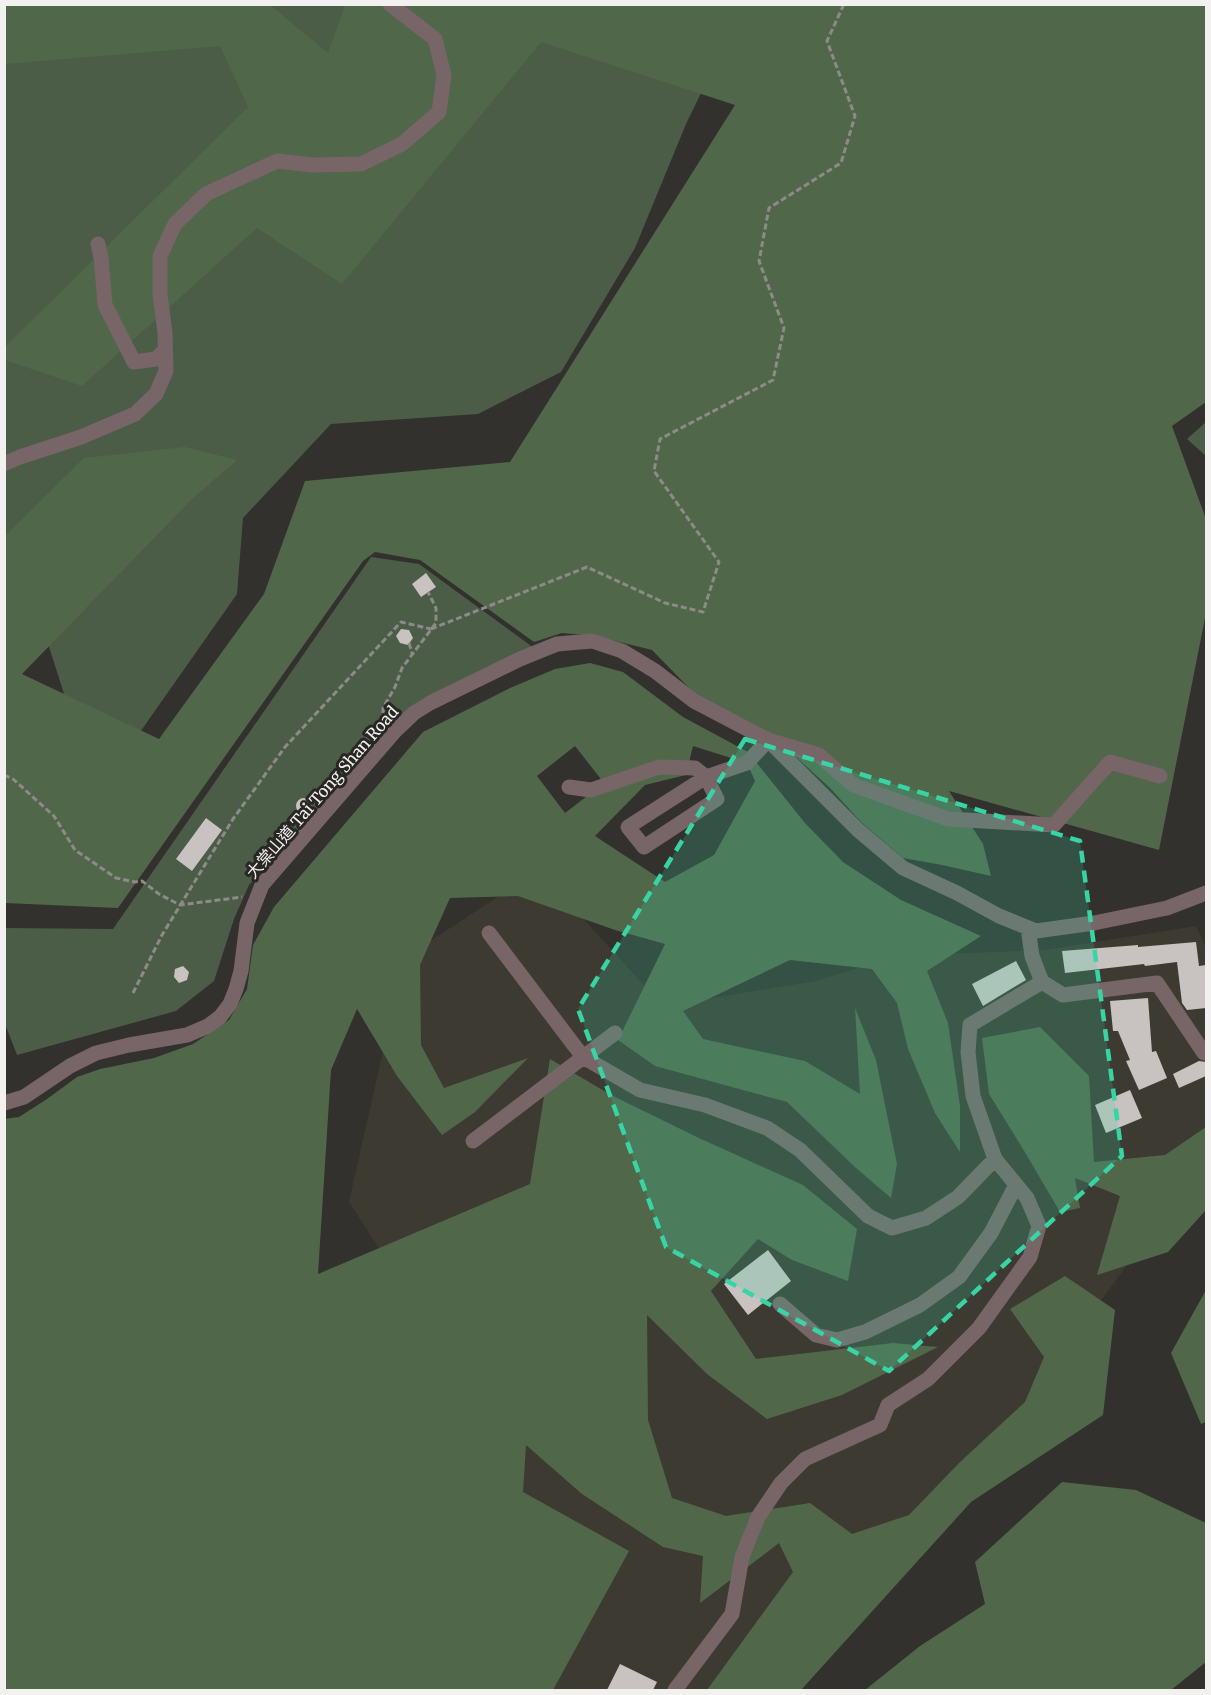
<svg xmlns="http://www.w3.org/2000/svg" width="1211" height="1695" font-family="Merriweather,'Noto Sans TC',serif">
  <style>
    .built { fill: #3d3b31 }
    .green { fill: #4b5d46 }
    .forest { fill: #51674a; fill-rule: evenodd }
    .building { fill: #c8c2c1 }
    .lines { fill: none; stroke-linecap: round; stroke-linejoin: round }
    .path { stroke: #8c8b88; stroke-width: 3; stroke-dasharray: 6 3; stroke-linecap: butt }
    .minor { stroke: #776567; stroke-width: 15 }
    .marked { fill: #39d4a5; fill-opacity: 0.2; stroke: #39d4a5; stroke-width: 4.5; stroke-dasharray: 12 8; stroke-linejoin: round }
    .labels { text-anchor: middle; stroke-width: 6; stroke-linejoin: round; paint-order: stroke }
    .street-label { font-size: 16px; fill: #f2f1ef; stroke: #282723 }
  </style>
  <rect width="100%" height="100%" fill="#32312d"/>
  <path class="built" d="M539,870L663,1006L816,981L897,956L1045,950L1196,926L1206,948V1157L964,1488L766,1690H488L407,1292L349,1202L404,958Z"/>
  <path class="green" d="M180,5H744L686,124L635,248L561,372L478,414L331,424L243,518L237,594L119,762L85,760L37,609L5,553L4,57Z
    M1206,422V456L1187,439Z
    M371,557L419,564L534,648L415,708L377,740L249,885L234,919L214,981L176,1011L17,1055L5,1024L4,928L113,929Z"/>
  <path class="forest" d="M5,5H270L328,53L345,5H1206V402L1172,426L1206,519V613L1159,850L949,791L983,844L991,876L942,865L903,858L861,822L830,788L771,734L695,694L652,650L595,636L562,633L534,642L420,560L375,552L363,561L118,908L5,903V536L84,458L185,447L237,460L195,496L22,674L159,739L264,594L305,481L510,462L735,105L541,42L342,284L257,228L82,386L5,360V347L248,107L220,46L5,64Z
    M590,663L623,672L683,717L748,752L805,823L843,862L901,900L981,936L927,971L948,1023L960,1106V1152L935,1113L908,1049L897,1003L872,969L790,960L683,1011L703,1039L805,1061L860,1094L855,1008L876,1060L897,1164L891,1198L856,1168L787,1102L655,1066L618,1040L665,944L615,930L518,896L450,898L420,965L421,1045L444,1088L528,1058L475,1112L442,1135L397,1076L357,1009L331,1070L318,1274L530,1184L550,1059L611,1095L699,1138L803,1185L857,1229L848,1281L792,1260L758,1239L711,1291L756,1359L893,1343L938,1347L842,1395L767,1419L707,1374L647,1315L648,1420L672,1498L726,1516L810,1503L852,1534L909,1515L960,1462L1025,1402L1044,1357L1010,1309L1065,1276L1115,1310L1103,1415L971,1502L801,1690H707L793,1572L779,1543L700,1603L703,1556L663,1547L582,1494L526,1445L523,1492L629,1551L553,1690H5L4,1119L19,1117L47,1099L77,1077L100,1069L154,1058L193,1044L229,1020L247,989L253,945L274,907L423,732L510,688L555,669ZM575,746L604,783L565,813L537,776ZM693,746L747,763L755,781L714,855L665,882L595,836L645,785L686,775Z
    M1040,1027L1089,1076L1094,1162L1165,1155L1206,1127V1210L1168,1252L1097,1275L1120,1196L1075,1178L1080,1208L1060,1212L1023,1149L989,1094L982,1038Z
    M1206,1290V1422L1201,1424L1171,1353Z
    M1062,1482L1136,1490L1206,1523V1662L1171,1690H865L920,1646L985,1604L975,1562Z"/>
  <path class="building" d="M426,573L436,587L421,597L412,584Z
    M401,629L409,630L413,638L408,645L400,643L396,636Z
    M296 806a8 8 0 1 1 16 0a8 8 0 1 1-16 0Z
    M206,818L222,830L192,871L176,859Z
    M1196,942L1199,966L1206,965V1008L1187,1010L1182,1003L1177,962L1145,966L1144,964L1065,973L1062,951L1138,945V947Z
    M1016,961L1026,980L983,1006L972,984Z
    M183,966L189,972L187,980L179,983L174,977L175,969Z
    M1148,998L1152,1052L1156,1051L1167,1078L1139,1090L1126,1061L1130,1060L1118,1031H1113L1110,1001Z
    M1199,1061L1206,1062V1076L1179,1088L1173,1074Z
    M1130,1090L1142,1118L1106,1133L1095,1105Z
    M768,1250L791,1281L748,1315L724,1284Z
    M620,1664L657,1682L653,1690H607Z"/>
  <g class="lines">
    <path class="path" d="M431,629L587,567L665,603L703,612L719,562L654,471L660,439L773,380L784,328L759,261L769,208L841,163L855,116L827,41L844,4
      M409,643L412,653
      M383,722V708L395,687L402,668L436,623V608L428,592
      M4,775L13,779L54,816L75,850L116,878L135,882L142,881L159,894L180,905L242,897
      M133,993L162,935L233,819L285,747L401,622L431,629"/>
    <path class="minor" d="M98,244L101,257L105,305L134,362L156,359L165,350
      M4,464L20,457L81,437L135,414L156,394L166,371L165,333L160,294V256L175,224L206,194L277,161L313,165L361,164L402,144L439,112L444,75L435,39L390,4
      M569,787L591,790L659,767L695,768L706,777L717,799L644,847L628,827L706,777L747,763L768,740L819,755L853,785L948,819L1054,825L1110,762L1160,776
      M489,933L583,1057L640,1090L705,1105L767,1128L800,1150L868,1216L892,1228L926,1218L958,1197L995,1159
      M1042,982L1063,995L1157,983L1204,1053
      M4,1103L24,1097L70,1066L96,1053L129,1045L187,1035L208,1026L220,1017L230,1004L236,989L241,971L247,923L262,885L395,731L414,713L430,703L520,659L557,644L592,641L622,651L655,671L694,701L768,740L858,830L903,868L957,893L999,916L1036,931L1094,923L1167,908L1206,893
      M473,1141L615,1033
      M780,1304L816,1335L837,1340L865,1332L920,1305L959,1277L991,1233L1016,1185
      M675,1690L732,1614L742,1557L758,1517L781,1483L805,1459L880,1425L888,1405L928,1379L979,1328L1030,1257L1039,1226L1027,1198L995,1159L973,1096L968,1052L970,1025L1042,982L1032,956L1028,928"/>
  </g>
  <path class="marked" d="M745,739L1080,841L1122,1156L889,1371L666,1247L578,1009Z"/>
  <g class="labels">
    <g class="street-label">
      <text transform="translate(322 792) rotate(-49)" y="6">大棠山道 Tai Tong Shan Road</text>
    </g>
  </g>
  <rect width="1211" height="1695" fill="none" stroke="#f2f1ef" stroke-width="12"/>
</svg>
